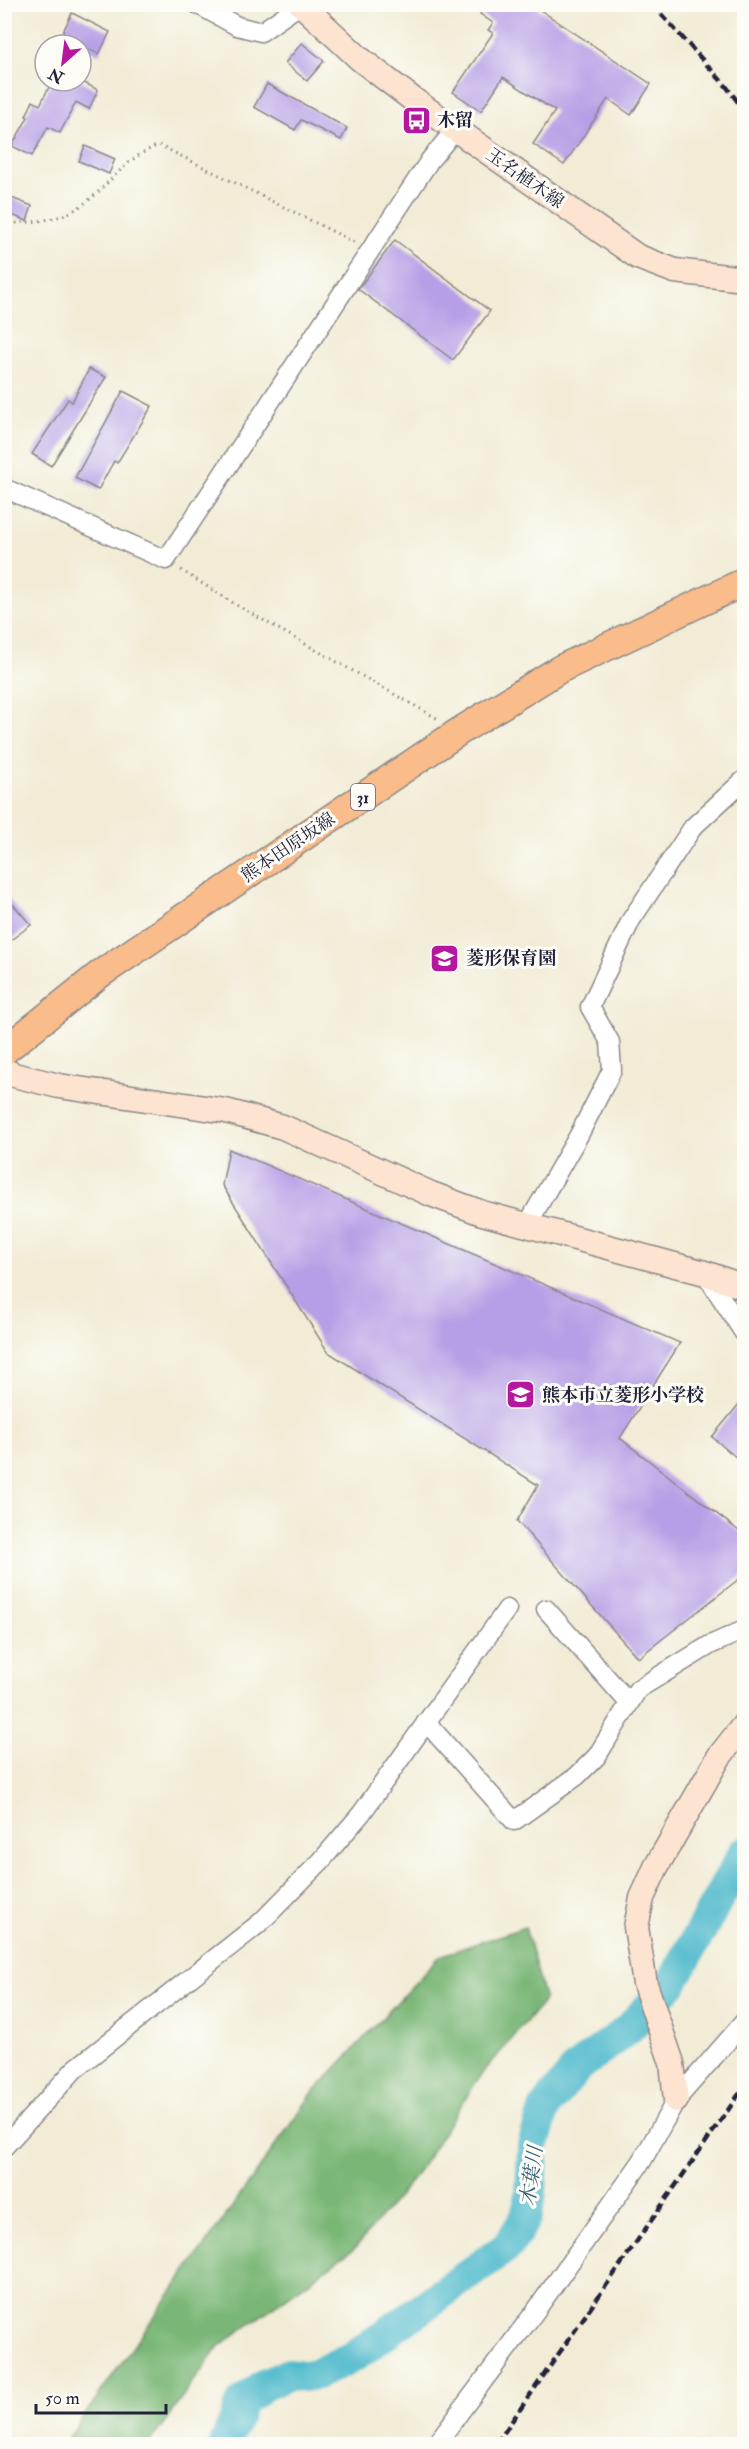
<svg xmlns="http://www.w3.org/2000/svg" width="749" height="2449" font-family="'IM FELL Double Pica','Noto Serif JP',serif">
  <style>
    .forest { fill: #7ab777; stroke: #4e6c59; stroke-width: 1.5 }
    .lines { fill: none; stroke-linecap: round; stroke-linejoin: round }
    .river { stroke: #4fbacc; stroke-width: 32 }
    .building { fill: #b69fe6 }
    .street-casing { stroke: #8a8788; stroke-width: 21 }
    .secondary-casing { stroke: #8a8788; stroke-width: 27 }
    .primary-casing { stroke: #8a8788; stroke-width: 30 }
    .path { stroke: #8a8788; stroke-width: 3; stroke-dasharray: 1.5 4.5; stroke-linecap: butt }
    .street { stroke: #fff; stroke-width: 18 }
    .secondary { stroke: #fde4d0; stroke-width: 24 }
    .primary { stroke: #f9bc8a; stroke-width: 27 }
    .rail { stroke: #22223b; stroke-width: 4.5; stroke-dasharray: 9 4.5; stroke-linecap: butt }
    .labels { text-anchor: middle; stroke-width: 6; stroke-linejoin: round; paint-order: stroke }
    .shield { fill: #fdfcf7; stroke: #646373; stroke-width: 1.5 }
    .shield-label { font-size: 16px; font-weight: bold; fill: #22223b }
    .poi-label { font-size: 18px; font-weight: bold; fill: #22223b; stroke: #fdfcf7; text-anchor: start }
    .street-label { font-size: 18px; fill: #22223b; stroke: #fdfcf7 }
    .water-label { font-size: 20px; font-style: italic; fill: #345f75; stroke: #fdfcf7 }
  </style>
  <rect width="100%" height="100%" fill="#fdfcf7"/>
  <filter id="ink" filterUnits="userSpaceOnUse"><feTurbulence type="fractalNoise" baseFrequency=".0167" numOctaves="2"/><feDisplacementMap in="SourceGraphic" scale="12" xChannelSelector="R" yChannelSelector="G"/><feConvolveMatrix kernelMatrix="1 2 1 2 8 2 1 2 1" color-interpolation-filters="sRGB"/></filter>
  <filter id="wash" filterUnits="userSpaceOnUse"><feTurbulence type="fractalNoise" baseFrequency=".008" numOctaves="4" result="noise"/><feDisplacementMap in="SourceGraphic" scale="24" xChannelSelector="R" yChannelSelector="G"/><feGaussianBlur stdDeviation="1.35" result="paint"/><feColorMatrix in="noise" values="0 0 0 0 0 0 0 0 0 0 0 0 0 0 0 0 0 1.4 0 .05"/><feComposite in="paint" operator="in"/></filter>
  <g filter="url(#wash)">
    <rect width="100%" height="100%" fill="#f2ecd6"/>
    <path class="forest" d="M525,1927L545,2000L480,2076L413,2179L355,2248L219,2346L149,2444H64L312,2094L440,1956Z"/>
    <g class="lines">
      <path class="river" d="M225,2444L243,2401L264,2385L289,2374L304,2376L317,2374L356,2355L508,2246L526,2217L531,2193L533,2146L545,2107L577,2068L627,2030L672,1983L744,1852"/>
    </g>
    <g id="blocks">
      <path class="building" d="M486,4H531L651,84L631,115L608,99L564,165L533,144L555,111L503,77L481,111L453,92L493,33L488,30L493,23L480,14Z
        M72,13L110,32L99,54L61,36Z
        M302,43L324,61L307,81L285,63Z
        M52,81H81L98,90L89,109L76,102L60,133L48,127L32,156L12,146L28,117L26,116L33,101L40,105Z
        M267,84L347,128L341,140L301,120L295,130L254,107Z
        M85,146L115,159L109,174L79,161Z
        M4,195L32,206L27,221L4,212Z
        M395,240L490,311L453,360L358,289Z
        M89,369L106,377L51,466L32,454L68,399L72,402Z
        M123,391L152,406L117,463L114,461L98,490L75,478Z
        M4,894L31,925L4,945Z
        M229,1149L680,1343L620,1438L744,1535V1575L638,1658L517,1521L538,1485L328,1352L222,1185Z
        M744,1398V1464L712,1437Z"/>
    </g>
  </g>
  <g filter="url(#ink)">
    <use href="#blocks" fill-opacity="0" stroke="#8a8788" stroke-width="1.5"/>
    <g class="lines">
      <defs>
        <path id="street" d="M197,4L237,26L261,32L301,4
          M4,488L166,560L430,160L455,130
          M526,1227L579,1135L612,1070L610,1042L590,1007L631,920L693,827L744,780
          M705,1273L744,1333
          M546,1609L629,1703
          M426,1722L514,1821L577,1776L597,1756L638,1689L710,1645L744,1630
          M4,2147L75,2069L261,1922L321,1861L361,1814L507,1609
          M436,2444L537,2309L642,2161L676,2100L744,2022"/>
        <path id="secondary" d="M301,4L360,59L411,98L638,257L675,271L744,279
          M4,1070L14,1075L59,1086L226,1111L283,1127L431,1194L482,1213L705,1273L744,1287
          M676,2100L672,2063L645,1984L636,1927L642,1898L656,1867L719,1757L744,1725"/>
        <path id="primary" d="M4,1051L100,974L460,731L560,669L744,582"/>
      </defs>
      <use href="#street" class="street-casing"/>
      <use href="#secondary" class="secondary-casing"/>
      <use href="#primary" class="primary-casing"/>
      <path class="path" d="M4,224C28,222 55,222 76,209C109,189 120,160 159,145L356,243
        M181,570L238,606L440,720"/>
      <use href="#street" class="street"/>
      <use href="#secondary" class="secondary"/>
      <use href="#primary" class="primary"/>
      <path class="rail" d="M652,4L726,86L744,110
        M496,2444L744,2087"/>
    </g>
  </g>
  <defs>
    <symbol id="bus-square" viewBox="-11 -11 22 22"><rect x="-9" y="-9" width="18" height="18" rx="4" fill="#b5179e" stroke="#fdfcf7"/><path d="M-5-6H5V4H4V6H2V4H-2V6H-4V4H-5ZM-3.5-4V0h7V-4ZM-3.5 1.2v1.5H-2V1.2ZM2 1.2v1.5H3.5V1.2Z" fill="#fff"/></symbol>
    <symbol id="school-square" viewBox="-11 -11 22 22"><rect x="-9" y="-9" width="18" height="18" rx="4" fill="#b5179e" stroke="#fdfcf7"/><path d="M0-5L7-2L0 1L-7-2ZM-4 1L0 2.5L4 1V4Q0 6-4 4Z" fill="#fff"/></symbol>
  </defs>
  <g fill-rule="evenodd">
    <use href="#bus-square" x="400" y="104" width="33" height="33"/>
    <use href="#school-square" x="428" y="942" width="33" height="33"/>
    <use href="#school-square" x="504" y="1378" width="33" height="33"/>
  </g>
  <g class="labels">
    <rect class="shield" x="351" y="784" width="24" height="26" rx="4.5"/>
    <g class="shield-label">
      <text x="363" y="803">31</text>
    </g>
    <g class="poi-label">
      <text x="437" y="126">木留</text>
      <text x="466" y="964">菱形保育園</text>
      <text x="542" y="1401">熊本市立菱形小学校</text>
    </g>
    <g class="street-label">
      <text transform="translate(525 178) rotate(35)" y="6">玉名植木線</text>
      <text transform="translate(288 847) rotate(-34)" y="6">熊本田原坂線</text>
    </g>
    <g class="water-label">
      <text transform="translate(531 2176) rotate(-82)" y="7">木葉川</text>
    </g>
  </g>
  <rect width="749" height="2449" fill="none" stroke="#fdfcf7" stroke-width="24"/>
  <g transform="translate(63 63) rotate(208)"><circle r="28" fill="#fdfcf7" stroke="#a5a5ac" stroke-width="1.5"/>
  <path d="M0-4.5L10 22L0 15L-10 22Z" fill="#b5179e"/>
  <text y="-9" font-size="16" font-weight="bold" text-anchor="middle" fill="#22223b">N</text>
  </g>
  <path d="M36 2404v9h130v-9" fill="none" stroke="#22223b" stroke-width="3"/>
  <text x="45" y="2404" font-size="18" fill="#22223b" stroke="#fdfcf7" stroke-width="4.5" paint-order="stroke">50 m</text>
</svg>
